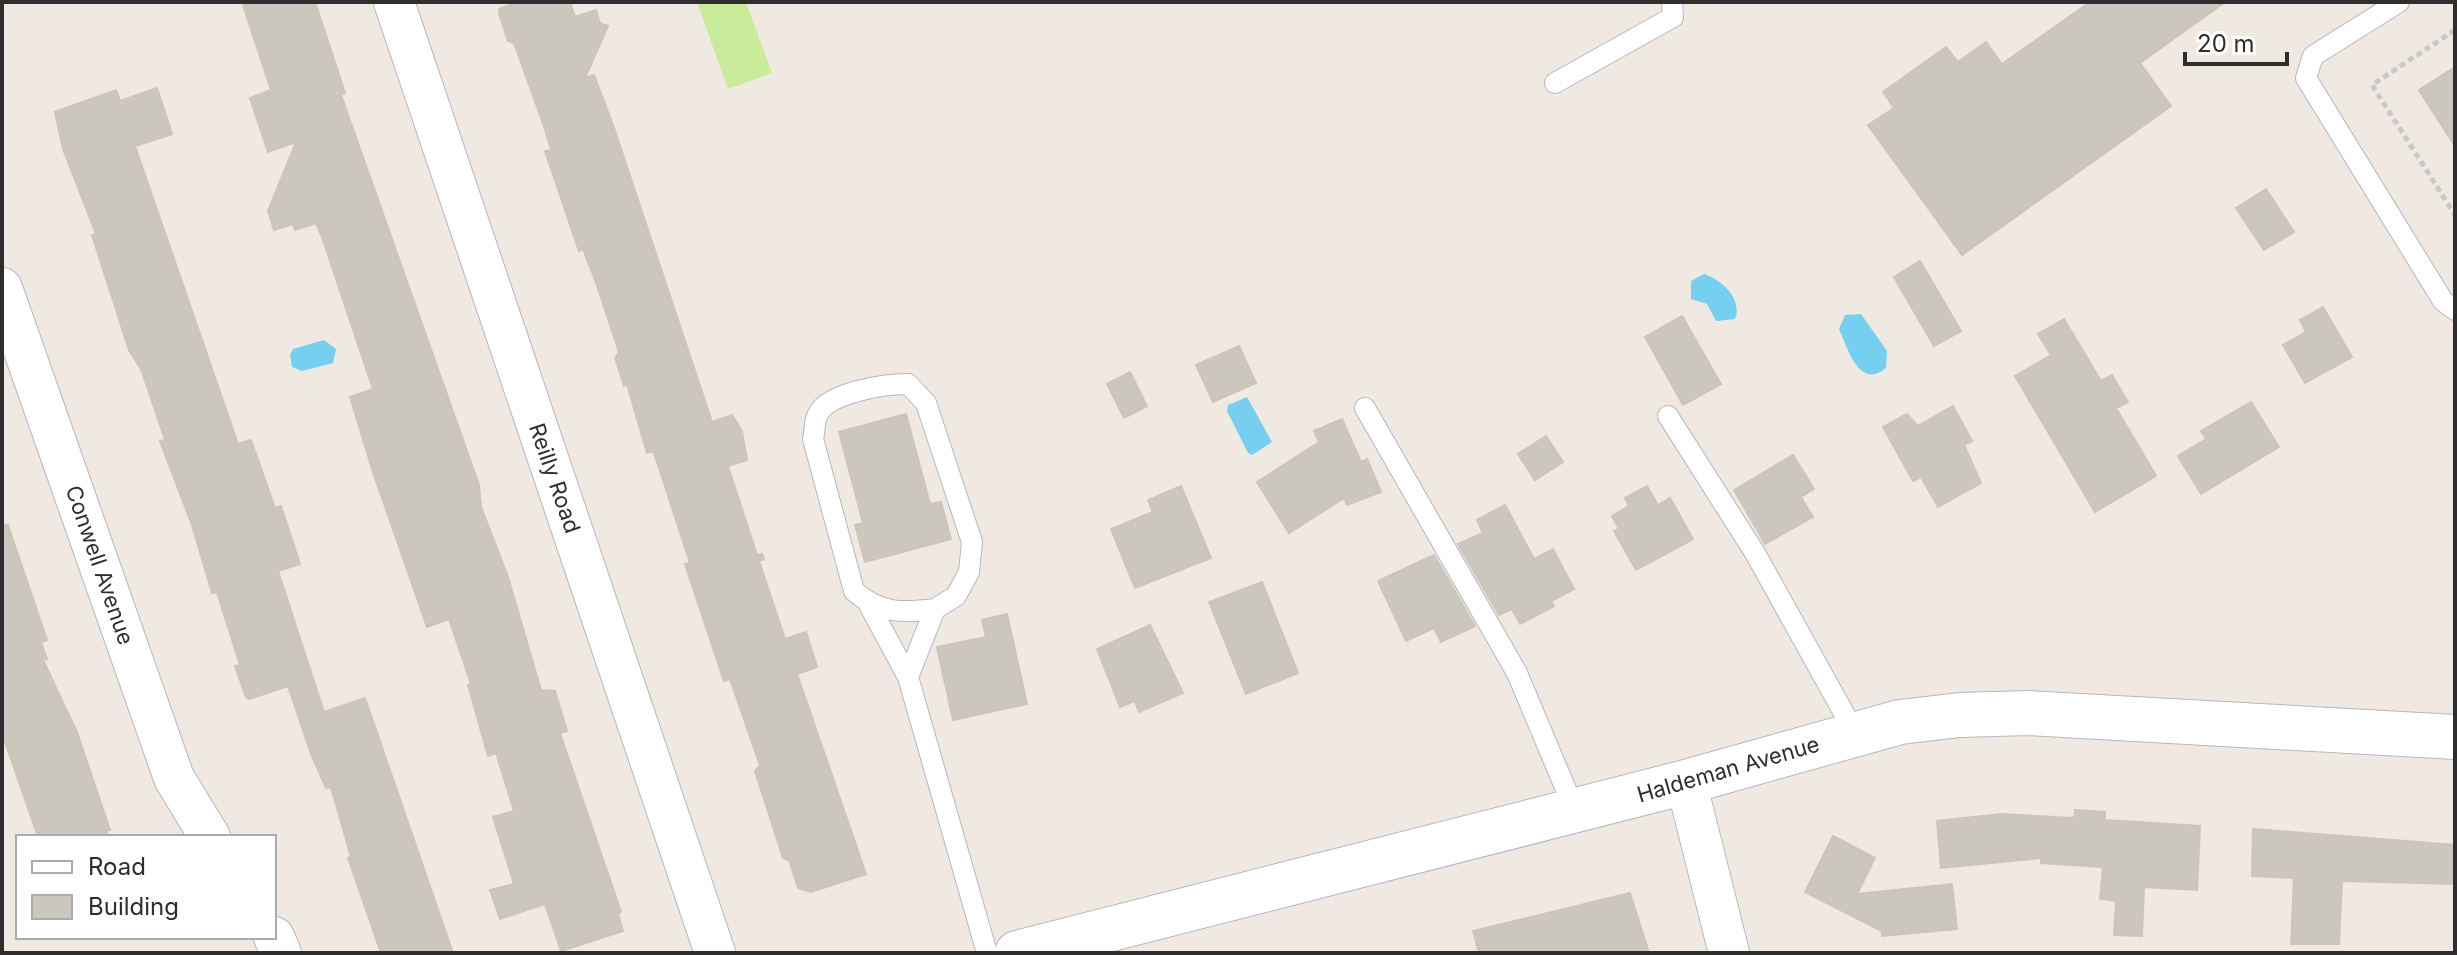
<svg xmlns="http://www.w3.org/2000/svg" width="2457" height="955" font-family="Inter,sans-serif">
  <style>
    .pitch { fill: #c9ec9a }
    .water { fill: #75cff0 }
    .building { fill: #cbc7bf; stroke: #cbc5ba; stroke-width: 2 }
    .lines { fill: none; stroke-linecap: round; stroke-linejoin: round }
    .lane-casing { stroke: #b4b7c1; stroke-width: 22 }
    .street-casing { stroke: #b4b7c1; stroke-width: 42 }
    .secondary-casing { stroke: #b4b7c1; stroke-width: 46 }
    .path { stroke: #c9c9c9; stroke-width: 5; stroke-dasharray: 6 4; stroke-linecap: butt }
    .lane { stroke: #fff; stroke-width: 20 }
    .street { stroke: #fff; stroke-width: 40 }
    .secondary { stroke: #fff; stroke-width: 44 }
    .labels { text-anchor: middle; stroke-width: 7; stroke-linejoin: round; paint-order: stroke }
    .street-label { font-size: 22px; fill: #2e2e2e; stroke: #fff }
  </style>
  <rect width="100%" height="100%" fill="#efe9e1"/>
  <path class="pitch" d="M697,2H746L772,73L728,89Z"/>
  <path class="water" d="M1704,274C1722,280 1743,299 1735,319L1716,321L1707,304L1691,299V281Z
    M1861,314L1887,351L1886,368C1859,390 1848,349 1839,329L1845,315Z
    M324,340L336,349L333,363L302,371L292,367L290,355L293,349Z
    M1247,397L1272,442L1252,455L1248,453L1227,411L1228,405Z"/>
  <path class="building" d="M242,2H315L345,93L341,95L479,485L481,507L508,577L541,690L555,691L567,731L560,733L621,912L618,913L623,931L561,951L545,904L500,919L490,890L514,884L493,817L514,811L496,753L488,756L468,685L471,684L449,619L427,627L372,469L350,397L373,389L322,237L316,223L295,230L293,224L274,230L268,211L296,142L268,152L250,98L271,90Z
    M517,2H570L575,17L596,10L600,23L608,26L585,78L594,75L613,125L712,422L732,415L742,431L747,460L728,466L757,555L762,554L764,559L759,561L785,639L806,632L817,667L797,674L866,874L811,892L798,888L789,860L783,858L755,771L760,766L754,748L730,679L724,681L685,564L690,563L660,471L653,451L647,453L627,384L624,386L615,358L619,352L597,285L583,249L579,251L545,151L551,150L545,129L514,43L508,41L499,13V9Z
    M2090,2H2225L2140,63L2171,106L1962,255L1868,125L1894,108L1883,92L1946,47L1958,62L1986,42L2002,64Z
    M2455,67V146L2419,90Z
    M157,88L172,134L135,146L238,444L251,440L275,508L281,506L300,564L278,571L324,712L365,698L453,953H381L348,858L351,857L331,787L326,788L311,754L288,686L249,699L246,697L235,666L240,665L217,592L212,593L192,525L160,441L165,440L141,369L129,350L119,319L92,235L96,234L63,149L55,112L116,90L120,101Z
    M2266,189L2294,232L2264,250L2236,208Z
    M1920,261L1961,331L1934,346L1894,277Z
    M2323,307L2352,357L2305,383L2283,345L2306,332L2300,320Z
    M1682,316L1721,384L1683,405L1645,337Z
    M2064,319L2101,381L2112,375L2128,402L2116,408L2156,476L2095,512L2015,376L2051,355L2038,334Z
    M1239,346L1256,383L1213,402L1196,365Z
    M1130,372L1147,406L1124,418L1107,384Z
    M2251,402L2279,447L2201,494L2178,456L2206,439L2201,431Z
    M1953,406L1972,441L1964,445L1981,483L1938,507L1921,477L1913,481L1883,427L1907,414L1918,426Z
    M906,414L930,504L941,502L951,539L865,562L855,525L863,523L839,432Z
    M1342,419L1361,462L1367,459L1381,492L1347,505L1344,498L1289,533L1257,482L1319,442L1314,431Z
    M1546,436L1563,462L1535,480L1518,454Z
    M1793,455L1814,489L1801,497L1813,517L1765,544L1734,490Z
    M1181,486L1211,558L1135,588L1111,529L1153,512L1148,500Z
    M1647,486L1658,505L1670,498L1693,539L1636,570L1614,531L1619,529L1612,516L1629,506L1625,498Z
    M1505,505L1534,559L1553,549L1574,589L1551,601L1554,606L1520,624L1512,609L1499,615L1458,544L1483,533L1477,520Z
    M8,525L47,640L41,642L47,659L43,660L77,732L110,830L106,831L108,837H38L2,733V526Z
    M1434,555L1475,626L1441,642L1434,628L1406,641L1378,581Z
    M1262,582L1298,673L1246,694L1209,602Z
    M1007,614L1027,704L953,720L937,647L986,637L982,620Z
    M1150,625L1183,693L1139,712L1135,701L1120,707L1097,649Z
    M2075,810L2105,812V820L2200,826L2197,890L2144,887L2142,936L2114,935L2116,901L2100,899L2103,867L2041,863V858L1941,868L1937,821L2002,814L2074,818Z
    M2253,829L2455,845V884L2342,881L2339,944H2291L2294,878L2252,876Z
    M1833,836L1875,858L1857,894L1952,884L1957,929L1882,936V931L1805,892Z
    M1630,893L1649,953H1479L1473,931Z"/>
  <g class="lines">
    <defs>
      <path id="lane" d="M2399,2L2313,56L2306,78L2443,301L2455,310
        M1555,83L1673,17L1672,2
        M1365,408L1517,673L1575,811
        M1668,416L1755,553L1855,733
        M869,605L908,677L987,953
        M908,677L935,609L956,596L969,572L972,542L926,403L908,384C886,384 829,392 818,414C814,420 815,432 813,439L854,591C880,614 903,613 935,609"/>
      <path id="street" d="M394,2L715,953
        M2,288L174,778L210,837
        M1686,782L1729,953
        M274,937L281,953"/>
      <path id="secondary" d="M1017,953L1686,782L1900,722L1960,715L2028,713L2455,737"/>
    </defs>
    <use href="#lane" class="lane-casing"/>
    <use href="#street" class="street-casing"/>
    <use href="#secondary" class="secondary-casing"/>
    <path class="path" d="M2455,30L2372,85L2455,215"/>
    <use href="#lane" class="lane"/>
    <use href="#street" class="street"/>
    <use href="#secondary" class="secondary"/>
  </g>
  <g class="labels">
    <g class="street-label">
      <text transform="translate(555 478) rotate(71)" y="8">Reilly Road</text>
      <text transform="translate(100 565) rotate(71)" y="8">Conwell Avenue</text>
      <text transform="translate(1728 769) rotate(-16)" y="8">Haldeman Avenue</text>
    </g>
  </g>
  <rect width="2457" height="955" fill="none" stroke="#2e2e2e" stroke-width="8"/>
  <rect x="16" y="835" width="260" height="104" fill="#ffffff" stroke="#ababab" stroke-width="2"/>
  <rect x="32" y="861" width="40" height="12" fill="#ffffff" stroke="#ababab" stroke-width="2"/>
  <text x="88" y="875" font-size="24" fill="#2e2e2e">Road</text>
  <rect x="32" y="895" width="40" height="24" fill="#cbc7bf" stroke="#ababab" stroke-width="2"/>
  <text x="88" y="915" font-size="24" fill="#2e2e2e">Building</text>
  <path d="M2185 52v12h102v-12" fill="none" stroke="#2e2e2e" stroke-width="4"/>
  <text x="2197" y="52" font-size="24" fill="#2e2e2e" stroke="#ffffff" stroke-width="6" paint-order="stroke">20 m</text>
</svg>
